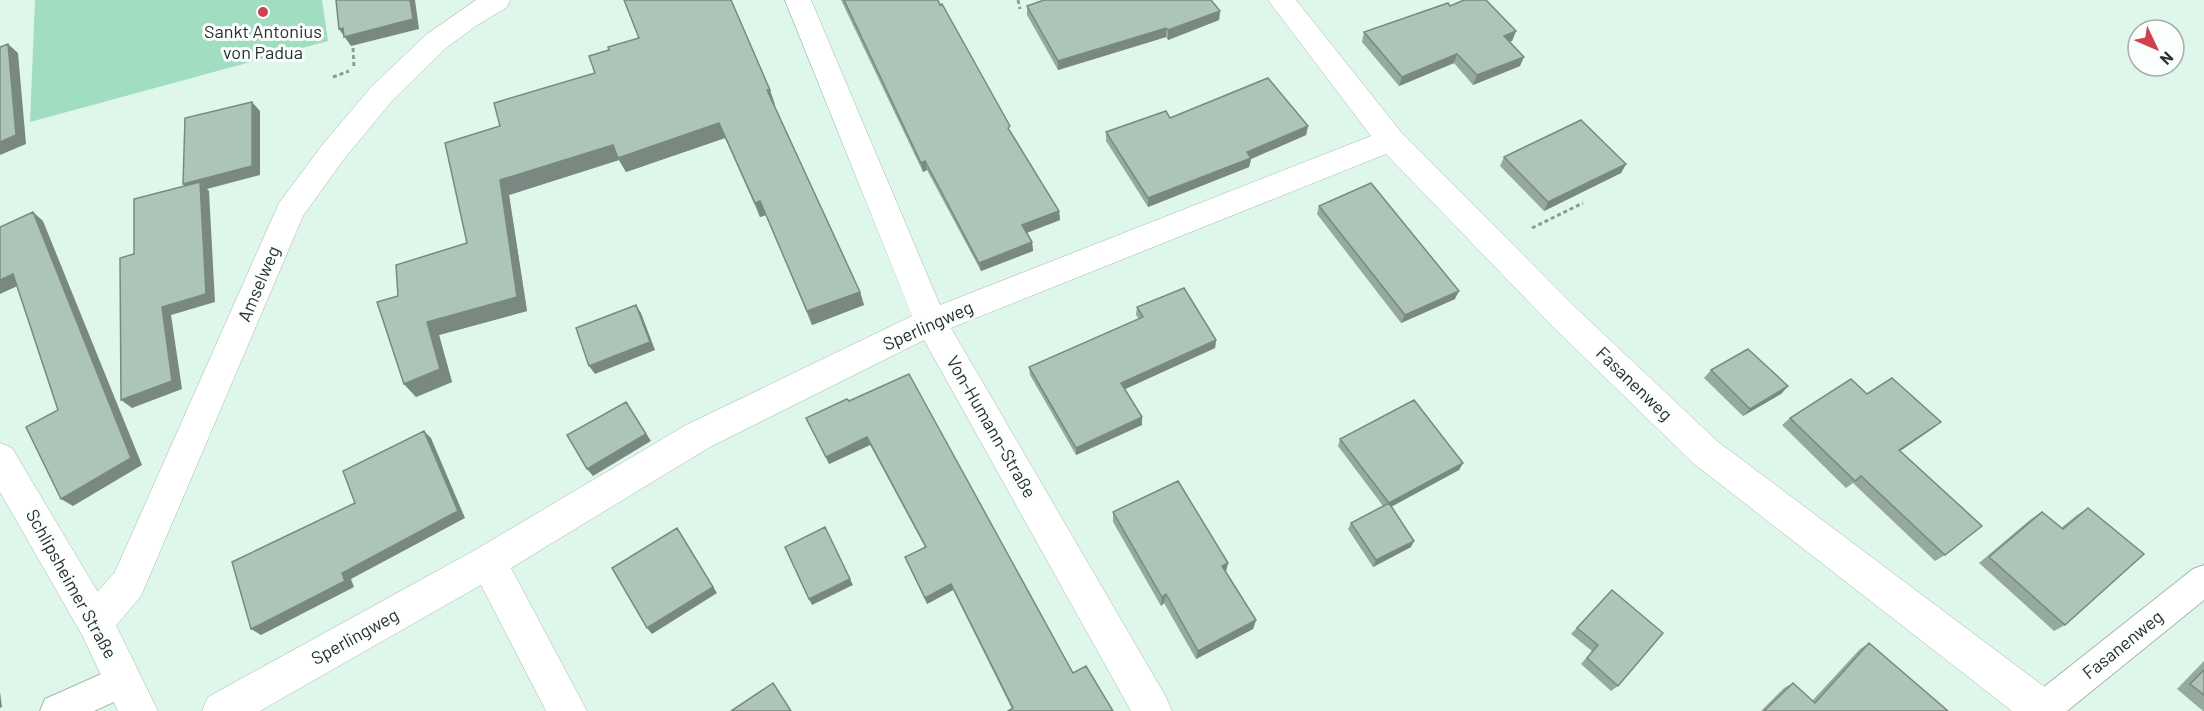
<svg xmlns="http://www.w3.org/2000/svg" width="2204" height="711" font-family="Barlow,sans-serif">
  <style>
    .green { fill: #a1ddc1 }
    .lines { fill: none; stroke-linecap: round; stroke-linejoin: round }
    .lane-casing { stroke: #a2b9ad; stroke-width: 2 }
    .street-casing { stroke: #a2b9ad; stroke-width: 1 }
    .secondary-casing { stroke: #a2b9ad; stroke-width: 1 }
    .path { stroke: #8b9c93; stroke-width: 3; stroke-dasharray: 4 3; stroke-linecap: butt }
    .lane { fill: #fff; fill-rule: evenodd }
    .street { fill: #fff; fill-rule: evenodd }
    .secondary { fill: #fff; fill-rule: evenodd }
    .wall { fill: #95a99e }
    .shaded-wall { fill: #798981 }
    .building { fill: #adc4b8; stroke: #798981; stroke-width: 1.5 }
    .poi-dot { fill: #d1404d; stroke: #fafefc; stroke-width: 2 }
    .labels { text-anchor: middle; stroke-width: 6; stroke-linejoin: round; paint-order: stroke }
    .poi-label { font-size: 18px; fill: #27302c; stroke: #fafefc }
    .street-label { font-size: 18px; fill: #27302c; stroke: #fafefc }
  </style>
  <rect width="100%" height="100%" fill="#dff7ea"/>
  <path class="green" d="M35,0H322L328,41L30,122Z"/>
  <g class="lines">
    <defs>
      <path id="lane" d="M2204,565V600L2067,711H2026L2030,698L2193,569Z
        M124,664L136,668L141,680L136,692L94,711H40L45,699Z"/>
      <path id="street" d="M476,0H510L507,7L476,26L446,48L392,101L344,159L303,216L141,596L108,635L95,640L82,635L76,622L82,609L115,572L279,203L323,144L372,86L427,34Z
        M785,0H811L940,305L1371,136L1268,0H1296L1401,132L1575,307L1717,441L2058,697L2064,711H2012L1693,463L1553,327L1386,154L951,328L1166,697L1172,711H1131L924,340L710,447L511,568L587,711H546L481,585L260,711H202L208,697L475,550L686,425L912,316Z"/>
      <path id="secondary" d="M0,443L12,448L108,609L158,711H118L82,635L0,492Z"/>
    </defs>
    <use href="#lane" class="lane-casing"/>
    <use href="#street" class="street-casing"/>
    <use href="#secondary" class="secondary-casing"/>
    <path class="path" d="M1018,0L1020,9
      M353,48L354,67
      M333,77L349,71
      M1532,228L1583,203"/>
    <use href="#lane" class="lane"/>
    <use href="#street" class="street"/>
    <use href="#secondary" class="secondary"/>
  </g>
  <path class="wall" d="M841,0H938L1011,133L1059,211L1060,220L1027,233L1032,242L1033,251L981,271L927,170L923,172Z
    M1027,6L1220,11L1219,20L1168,40L1166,37L1058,70L1027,15Z
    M1450,6L1516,31L1512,41L1509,42L1520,66L1473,85L1454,63L1399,86L1362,42L1364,32Z
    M639,38L770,90L775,105H774L860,292L864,305L812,325L766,215L760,217L725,138L626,172L619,160L509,195L527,311L439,335L452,382L416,397L404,384L398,296L467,243L500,126L595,73L609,50Z
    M1170,118L1308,126L1306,135L1251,159L1249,167L1148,207L1106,141V132Z
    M1504,157L1626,164L1621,173L1544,211L1500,166Z
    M1319,206L1455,299L1401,323L1317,214Z
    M1137,307L1216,340L1215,348L1125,389L1142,425L1076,455L1030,375L1029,367L1139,319L1136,315Z
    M1711,370L1788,386L1781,394L1743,416L1704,378Z
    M1867,394L1941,422L1932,429L1900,451L1945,555L1935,561L1853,483L1846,488L1782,425L1790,418Z
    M847,399L1073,673L1012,709L953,590L927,604L905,557L925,547L870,445L829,464L806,418Z
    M1340,439L1463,463L1459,470L1391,507L1411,547L1373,567L1348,529L1351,523L1383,506L1338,446Z
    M2088,508L2065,625L2054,631L1979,563L2031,519L2042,512L2061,528L2077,515Z
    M1113,512L1226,573L1256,620L1253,629L1196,659L1164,603L1161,606L1113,522Z
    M1612,590L1618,686L1611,691L1581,664L1592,651L1571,634Z
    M1869,643L1948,711H1761L1784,688L1793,683L1812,701L1860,649Z
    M2204,661V711H2203L2177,689Z"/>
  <path class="shaded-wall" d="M410,0H415L419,29L351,46L339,29Z
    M1220,11L1219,20L1168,40V30Z
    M1166,28V37L1058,70V61Z
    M1516,31L1512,41L1500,45L1504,36Z
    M8,44L18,53L26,144L0,155V142Z
    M1457,54L1454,63L1399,86L1402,77Z
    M1524,57L1520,66L1473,85L1477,75Z
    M767,90H770L775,105L772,106Z
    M252,102L260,111V175L207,189L209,191L215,302L171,315L182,389L132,408L121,400L162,307L192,192L183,184Z
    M719,123L725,138L626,172L619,160L509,195L527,311L439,335L452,382L416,397L404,384L427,322L500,180L613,145Z
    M1308,126L1306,135L1251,159L1249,167L1148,207V198L1247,152Z
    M925,161L927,170L923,172L921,163Z
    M1626,164L1621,173L1544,211L1548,202Z
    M760,201L766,215L760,217L755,203Z
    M1059,211L1060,220L1023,234L1022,225Z
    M33,212L43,221L142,465L73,506L61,499L131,458Z
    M1032,242L1033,251L981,271L979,263Z
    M13,274L24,283L0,294V280Z
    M1459,291L1455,299L1401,323L1405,315Z
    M860,292L864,305L812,325L807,311Z
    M636,305L641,313L655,350L595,374L589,366Z
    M1216,340L1215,348L1121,391V383Z
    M1788,386L1781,394L1743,416L1750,409Z
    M626,402L651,441L593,476L587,469Z
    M1142,417V425L1076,455V448Z
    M1941,422L1932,429L1890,458L1899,450Z
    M424,431L431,438L465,518L351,579L354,587L261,635L251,629Z
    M867,437L870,445L829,464L826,457Z
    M1463,463L1459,470L1385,510L1389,503Z
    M677,528L717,593L652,634L647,628Z
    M1414,541L1411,547L1373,567L1376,560Z
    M1228,563L1226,572L1222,566Z
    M850,579L853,585L812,605L809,599Z
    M951,584L953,590L927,604L925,598Z
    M1166,594L1164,603L1161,606L1162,597Z
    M1256,620L1253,629L1196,659L1198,651Z
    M0,692L2,707L0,708Z"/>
  <path class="building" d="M336,0H410L413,19L344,37L343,28L339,29Z
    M624,0H731L770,90H767L860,292L807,311L760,201L755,203L719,123L618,158L613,145L500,180L517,297L427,322L440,369L404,384L377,302L398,296L396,265L467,243L445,143L500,126L494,103L595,73L589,56L609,50L608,47L639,38Z
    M844,0H938L940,5L942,4L1010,126L1008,128L1059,211L1022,225L1032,242L979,263L925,161L921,163Z
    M1044,0H1211L1220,11L1168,30L1166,28L1058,61L1027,6Z
    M1464,0H1486L1516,31L1504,36L1524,57L1477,75L1457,54L1402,77L1364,32L1448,3L1450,6Z
    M8,44L16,135L0,142V47Z
    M1268,78L1308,126L1247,152L1251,158L1148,198L1106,132L1166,111L1170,118Z
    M252,102V166L183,184L185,118Z
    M1581,120L1626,164L1548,202L1504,157Z
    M200,182L206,294L162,307L172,381L121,400L120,258L134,254V199Z
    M1371,183L1459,291L1405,315L1319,206Z
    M33,212L131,458L61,499L26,427L58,410L13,274L0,280V227Z
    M1184,288L1216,340L1121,383L1142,417L1076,448L1029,367L1143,317L1137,307Z
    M636,305L650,342L589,366L576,328Z
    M1748,349L1788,386L1750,409L1711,370Z
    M909,374L1073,673L1086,666L1113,711H1008L1013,708L951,584L925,598L905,557L926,547L867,437L826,457L806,418L847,399L849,401Z
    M1892,378L1941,422L1899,450L1982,526L1945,555L1861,476L1855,481L1790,418L1851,379L1867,394Z
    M1414,400L1463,463L1389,503L1340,439Z
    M626,402L646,434L587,469L567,435Z
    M424,431L458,511L342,573L345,581L251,629L232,562L355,503L343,471Z
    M1178,481L1228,563L1222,566L1256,620L1198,651L1166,594L1162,597L1113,512Z
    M1389,503L1414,541L1376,560L1351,523Z
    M2088,508L2144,554L2065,625L1989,557L2042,512L2063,529Z
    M825,527L850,579L809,599L785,547Z
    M677,528L713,587L647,628L612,568Z
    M1612,590L1663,633L1618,686L1587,658L1598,645L1577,628Z
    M1869,643L1948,711H1764L1793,683L1815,703Z
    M2204,670V695L2190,684Z
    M773,683L791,711H731Z"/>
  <circle class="poi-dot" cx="263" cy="12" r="6"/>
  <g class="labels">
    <g class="poi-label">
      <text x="263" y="38">Sankt Antonius<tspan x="263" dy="21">von Padua</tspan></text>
    </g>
    <g class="street-label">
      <text transform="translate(259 284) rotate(-67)" y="6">Amselweg</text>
      <text transform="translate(928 326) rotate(-24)" y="6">Sperlingweg</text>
      <text transform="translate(1634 384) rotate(44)" y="6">Fasanenweg</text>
      <text transform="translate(991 427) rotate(60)" y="6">Von-Humann-Straße</text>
      <text transform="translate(71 584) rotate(61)" y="6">Schlipsheimer Straße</text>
      <text transform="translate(355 637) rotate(-29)" y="6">Sperlingweg</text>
      <text transform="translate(2123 645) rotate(-39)" y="6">Fasanenweg</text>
    </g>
  </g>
  <g transform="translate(2156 48) rotate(134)"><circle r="28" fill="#fafefc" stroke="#a6aca9" stroke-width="1.5"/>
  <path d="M0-4.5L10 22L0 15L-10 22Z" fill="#d1404d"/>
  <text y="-9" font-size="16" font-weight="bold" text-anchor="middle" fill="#27302c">N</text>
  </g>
</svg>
